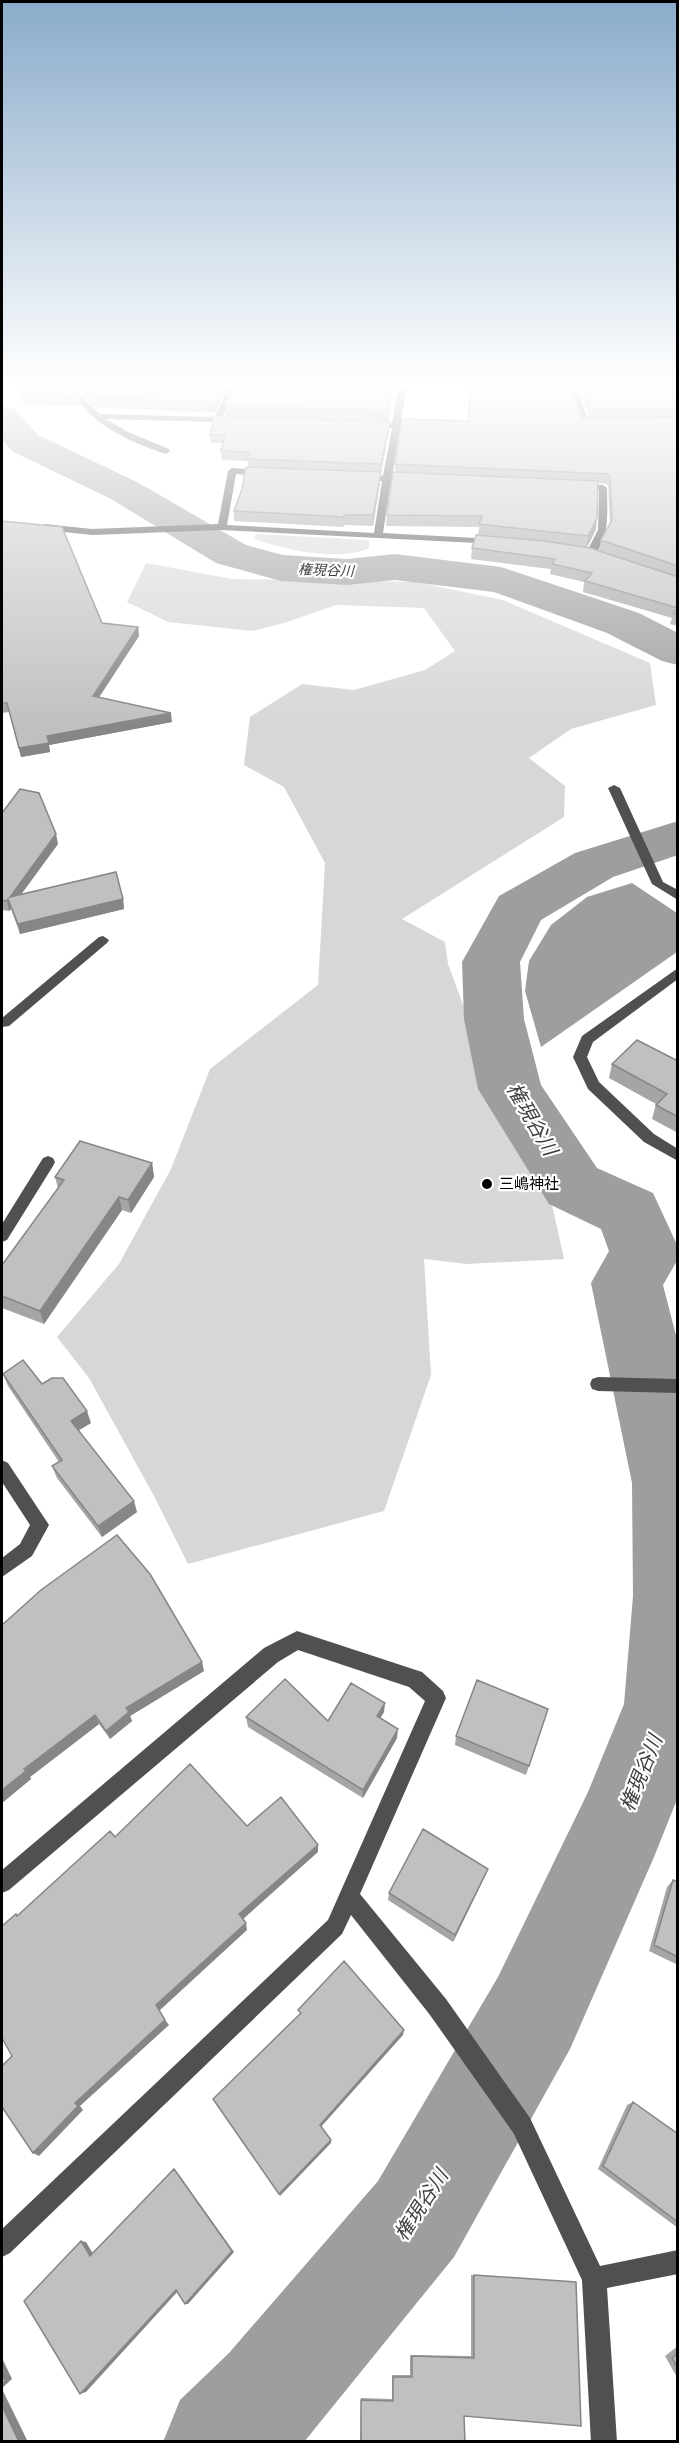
<svg xmlns="http://www.w3.org/2000/svg" width="679" height="2443" font-family="Arial,'Noto Sans JP',sans-serif">
  <style>
    .green { fill: #d7d7d7 }
    .water { fill: #9e9e9e }
    .lines { fill: none; stroke-linecap: round; stroke-linejoin: round }
    .river { fill: #9e9e9e; fill-rule: evenodd }
    .minor { fill: #505050; fill-rule: evenodd }
    .wall { fill: #a5a5a5; fill-rule: evenodd }
    .shaded-wall { fill: #868686 }
    .building { fill: #c0c0c0; stroke: #868686; stroke-width: 1.5 }
    .poi-dot { fill: #000; stroke: #fff; stroke-width: 2 }
    .labels { text-anchor: middle; stroke-width: 4.5; stroke-linejoin: round; paint-order: stroke }
    .far-water-label { font-size: 14px; font-style: italic; fill: #3f3f3f; stroke: #fff }
    .poi-label { font-size: 15px; fill: #000; stroke: #fff; text-anchor: start }
    .near-water-label { font-size: 20px; font-style: italic; fill: #3f3f3f; stroke: #fff }
  </style>
  <rect width="100%" height="100%" fill="#fff"/>
  <path class="green" d="M255,534L369,540V548C340,562 284,550 255,539Z
    M146,563L232,579L416,582L503,600L650,663L656,705L571,729L529,758L565,786L564,817L402,919L445,942L448,964L504,1115L549,1191L564,1259L467,1264L424,1259L431,1375L384,1511L188,1564L154,1496L89,1378L57,1337L119,1264L171,1169L210,1069L318,985L325,863L284,787L244,765L250,717L302,684L354,690L425,670L455,651L424,608L336,605L287,622L253,631L168,622L127,602Z"/>
  <path class="water" d="M632,883L677,913V952L541,1047L525,991L529,961L551,925L587,897Z"/>
  <g class="lines">
    <path class="river" d="M2,406L15,409L38,435L139,483L246,545L283,555L347,559L395,554L501,567L639,613L678,633V665L662,661L607,633L494,592L395,580L347,585L281,581L216,563L111,499L12,451L2,439Z
      M678,821V855L613,877L541,920L520,962L524,1019L541,1085L597,1168L653,1193L678,1247V1259L663,1285L678,1343V1797L654,1857L570,2049L454,2257L304,2442H163L180,2400L229,2353L378,2181L498,1977L588,1792L624,1704L633,1596L632,1483L591,1283L609,1251L601,1229L549,1204L478,1089L464,1019L462,962L499,896L575,853Z"/>
    <path class="minor" d="M68,384H76L80,395L99,414L215,417L229,384H237L223,417L237,420L233,422H218L106,419L128,432L169,449L170,451L166,454C129,442 83,421 68,384Z
      M399,384H407L392,477H413L417,480L413,483L391,482L383,533L494,539L499,542L497,544L222,530L92,535L45,530L40,527L45,524L92,529L218,524L228,471L232,468L263,470L267,473L263,476L236,474L227,525L374,533L382,481H362L358,478L362,475L383,476L392,428L371,427L367,425L371,423H392Z
      M568,384H576L588,421H603V425L582,426Z
      M577,484L603,485L607,488C607,507 611,546 591,556L586,553L598,530L599,490L574,489V485Z
      M614,785L620,788L663,882L678,890V900L652,884L608,788Z
      M103,936L109,940L107,943L9,1026L2,1027V1018L99,937Z
      M678,968V979L593,1042L587,1057L599,1082L654,1134L678,1149V1161L644,1142L588,1089L573,1057L582,1036Z
      M48,1156L53,1158L55,1162L53,1166L7,1240L2,1242V1224L43,1158Z
      M598,1377L678,1379V1393L598,1391L592,1389L590,1384L592,1379Z
      M2,1460L8,1463L49,1525L32,1556L2,1577V1558L20,1544L30,1525L2,1482Z
      M297,1631L422,1672L443,1691L446,1698L360,1894L446,1999L530,2118L600,2266L678,2250V2274L607,2288L617,2442H591L582,2280L514,2134L430,2015L351,1915L342,1934L10,2253L2,2257V2229L328,1920L425,1701L409,1687L298,1650L278,1662L9,1890L2,1893V1870L264,1648Z"/>
  </g>
  <path class="wall" d="M20,384L78,396L79,406L23,404Z
    M77,384H227L215,413L95,407L82,394Z
    M235,384H393L389,421L226,416V406Z
    M578,384H674L675,385L678,386V626L670,624L672,618L583,592L584,582L550,574L551,569L471,559L472,548L478,535L479,527L386,526L387,515L395,472V464L468,421L589,418ZM598,483L606,484L608,486L610,523L601,540L599,551L587,547L596,529Z
    M390,422L389,430L381,473L380,482L373,526L344,525V527L234,521V511L242,489L248,467V461L222,460L221,451L223,443H211L210,435Z
    M2,521L102,623L138,627L139,636L99,697L172,722L49,745L50,752L21,757L9,712L2,713Z
    M2,813L58,844L21,894L123,899L124,909L20,934L11,909L9,911L2,910Z
    M678,1061V1133L652,1119L656,1104L609,1078L612,1064Z
    M152,1163L154,1177L131,1213L122,1210L44,1324L2,1308V1265L58,1188L55,1177Z
    M3,1374L42,1384L91,1423L78,1431L137,1512L102,1537L57,1478L52,1466L59,1462L8,1386Z
    M2,1625L204,1671L130,1716L132,1721L110,1739L99,1724L30,1777L31,1779L2,1803Z
    M548,1709L526,1775L455,1745L456,1736Z
    M384,1712L380,1718L397,1738L363,1798L248,1727L246,1717L328,1721Z
    M485,1876L453,1942L388,1900L389,1893Z
    M673,1880L678,1882V1965L649,1951L667,1887Z
    M633,2102L678,2134V2228L598,2169L627,2105Z
    M471,2275L576,2282L464,2416L465,2442H360L361,2398L392,2399V2375H410V2355L471,2356Z
    M678,2346V2379L665,2356Z"/>
  <path class="shaded-wall" d="M222,384H227L215,413L214,403Z
    M390,422L389,430L381,473V464Z
    M381,472L380,482L373,526V515Z
    M597,518L596,529L587,548L588,536Z
    M138,627L139,636L94,705L93,696Z
    M171,713L172,722L49,745L50,752L21,757L19,748L47,736Z
    M56,834L58,844L12,907L10,897Z
    M8,899L11,909L9,911L7,901Z
    M123,899L124,909L20,934L18,924Z
    M152,1163L154,1177L131,1213L128,1200Z
    M119,1197L122,1210L44,1324L40,1311Z
    M87,1411L91,1423L74,1433L71,1421Z
    M134,1501L137,1512L102,1537L98,1526Z
    M202,1662L204,1671L130,1716L132,1721L110,1739L106,1731L126,1708Z
    M385,1703L384,1712L376,1725L377,1716Z
    M95,1715L99,1724L30,1777L31,1779L2,1803V1790L24,1769Z
    M398,1729L397,1738L363,1798V1790Z
    M318,1845V1852L241,1921L239,1914Z
    M488,1869L485,1876L453,1942L455,1935Z
    M246,1923L247,1930L159,2011L156,2005Z
    M165,2020L169,2025L80,2106L83,2110L39,2156L33,2153L75,2103Z
    M404,2030L403,2035L320,2128V2125Z
    M331,2140V2143L280,2196L279,2194Z
    M174,2169L177,2172L234,2252L188,2304H185Z
    M81,2241L86,2242L95,2257L90,2256Z
    M176,2290H179L86,2392L80,2394Z
    M2,2358L12,2379L2,2388Z
    M2,2389L27,2440L26,2442H19L2,2406Z"/>
  <path class="building" d="M20,384H70L78,396L21,394Z
    M80,384H222L214,403L94,397Z
    M235,384H392L389,411L226,406Z
    M470,384H570L582,418L678,417V566L601,540L612,520L610,476L608,474L395,464L402,419L468,421Z
    M582,384H674L675,385L678,386V409L591,410Z
    M214,416L390,422L381,464L247,459L249,452L221,451L225,435H210Z
    M246,467L381,472L373,515H344V517L234,511L242,489Z
    M393,472L598,481L597,518L588,536L479,524L482,516L387,515Z
    M2,521L62,527L102,623L138,627L93,696L171,713L47,736L49,743L19,748L7,703H2Z
    M476,535L544,541L590,548L678,577V608L585,581L592,573L552,564L555,559L472,548Z
    M678,608V615L673,613Z
    M20,789L39,793L56,834L10,897L116,872L123,899L18,924L8,899L7,901L2,900V813Z
    M637,1040L678,1061V1117L656,1105L667,1094L612,1064Z
    M80,1141L152,1163L128,1200L119,1197L40,1311L2,1296V1265L64,1180L55,1177Z
    M23,1360L42,1384L52,1378H63L87,1411L71,1421L134,1501L98,1526L52,1466L62,1460L3,1374Z
    M117,1535L150,1574L202,1662L126,1708L129,1712L106,1731L95,1715L24,1769L26,1771L2,1790V1625L41,1590Z
    M285,1679L328,1721L351,1683L385,1703L377,1716L398,1729L363,1790L246,1717Z
    M477,1680L548,1709L529,1766L456,1736Z
    M190,1764L247,1826L281,1797L318,1845L239,1914L246,1923L156,2005L165,2020L75,2103L78,2106L33,2153L2,2107V2066L12,2056L2,2038V1926L16,1914L17,1916L110,1831L115,1837Z
    M423,1829L488,1869L455,1935L389,1893Z
    M673,1880L678,1882V1957L654,1945Z
    M344,1961L404,2030L320,2125L331,2140L279,2194L213,2099L301,2013L298,2010Z
    M633,2102L678,2134V2222L603,2166Z
    M174,2169L232,2251L185,2304L176,2290L80,2394L24,2301L81,2241L90,2256Z
    M474,2275L576,2282L581,2426L464,2416L465,2442H361V2400L393,2401V2377H412V2356L474,2358Z
    M678,2354V2368L672,2358Z
    M2,2374L5,2381L2,2384Z
    M2,2406L19,2442H2Z"/>
  <linearGradient id="sky" x2="0" y2="1"><stop stop-color="#8aabca"/><stop offset="0.53" stop-color="#fff"/><stop offset="1" stop-color="#fff" stop-opacity="0"/></linearGradient>
  <rect width="679" height="726" fill="url(#sky)"/>
  <circle class="poi-dot" cx="487" cy="1184" r="6"/>
  <g class="labels">
    <g class="far-water-label">
      <text transform="translate(326 570) rotate(2)" y="5">権現谷川</text>
    </g>
    <g class="poi-label">
      <text x="499" y="1189">三嶋神社</text>
    </g>
    <g class="near-water-label">
      <text transform="translate(532 1119) rotate(60)" y="7">権現谷川</text>
      <text transform="translate(641 1773) rotate(-68)" y="7">権現谷川</text>
      <text transform="translate(421 2205) rotate(-57)" y="7">権現谷川</text>
    </g>
  </g>
  <rect width="679" height="2443" fill="none" stroke="#000000" stroke-width="6"/>
</svg>
